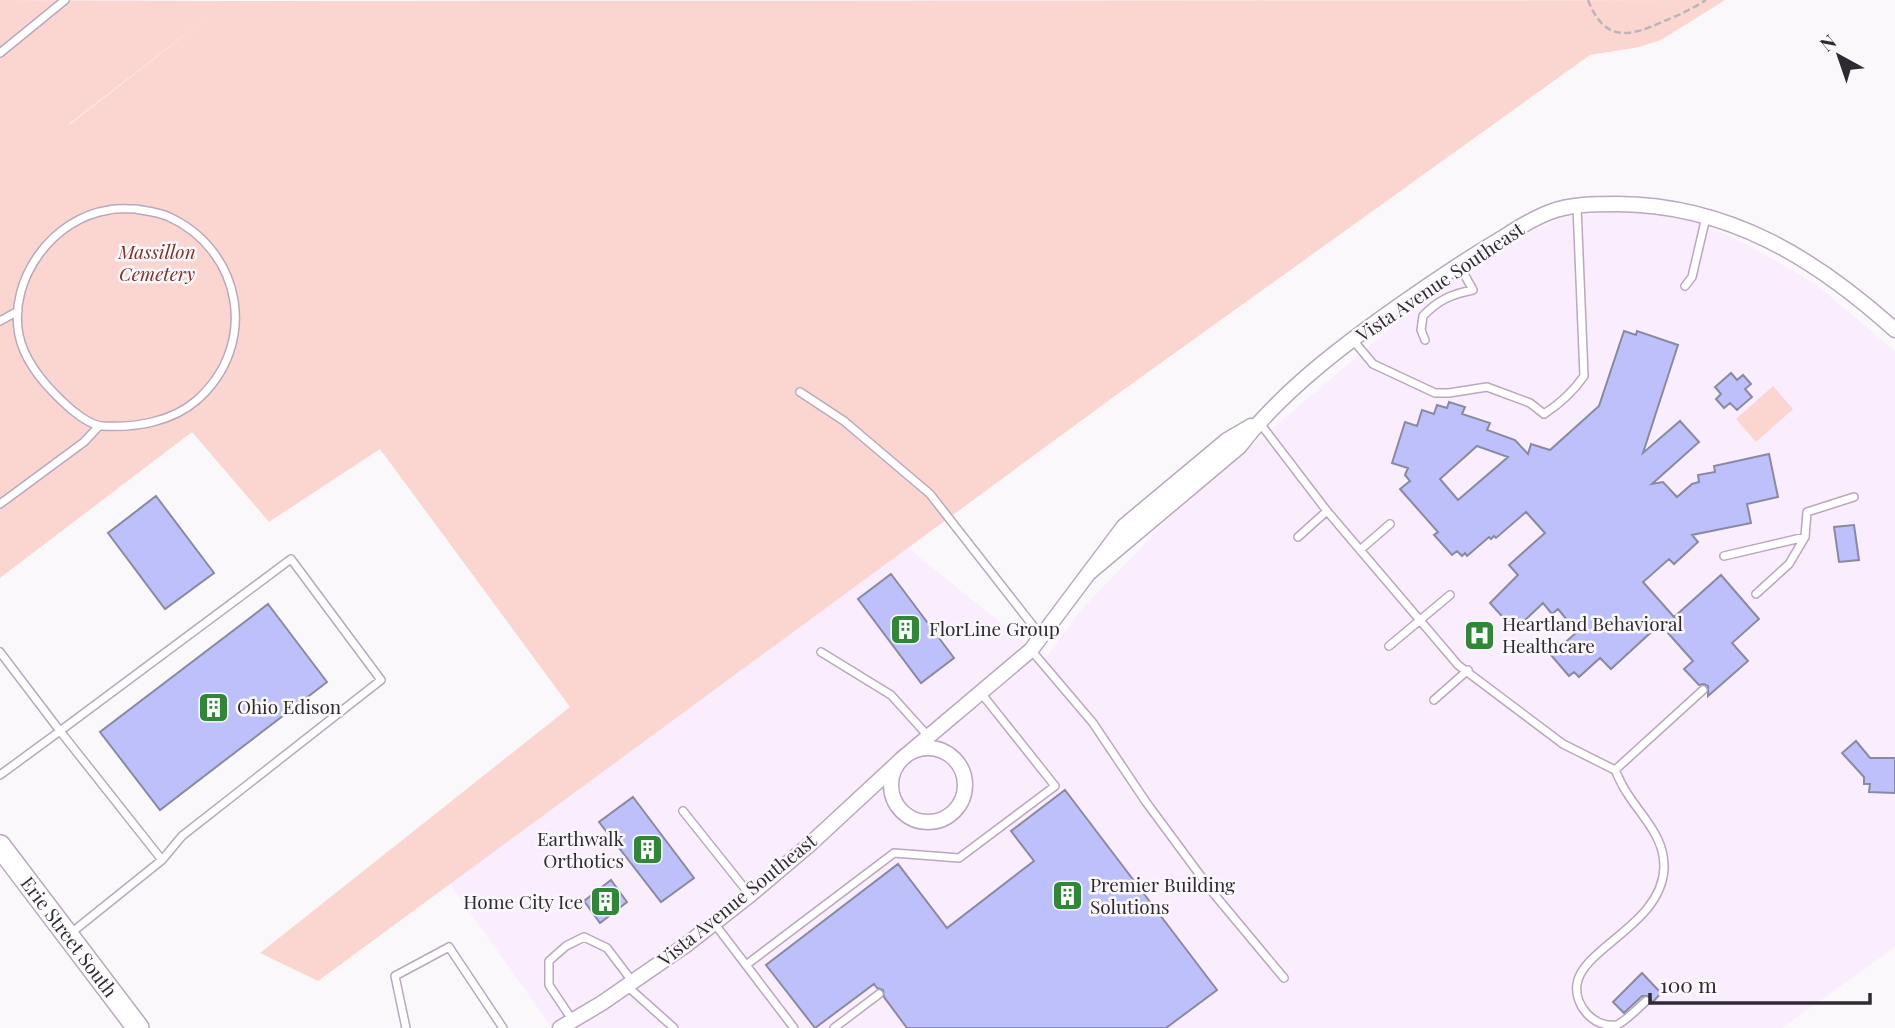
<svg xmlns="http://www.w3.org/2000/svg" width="1895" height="1028" font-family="'Playfair Display',serif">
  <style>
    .built { fill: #faedfe }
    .green { fill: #fbd6d0; fill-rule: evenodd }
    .building { fill: #bec0fb; stroke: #898aa2; stroke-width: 2; fill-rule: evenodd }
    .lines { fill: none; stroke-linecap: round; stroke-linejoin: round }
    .lane-casing { stroke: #b9a8be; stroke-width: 10 }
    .street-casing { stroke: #b9a8be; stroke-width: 17 }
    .secondary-casing { stroke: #b9a8be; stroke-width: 24 }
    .path { stroke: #b9b5ba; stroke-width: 2.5; stroke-dasharray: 7 3.5; stroke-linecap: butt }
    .lane { stroke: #fff; stroke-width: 7 }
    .street { stroke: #fff; stroke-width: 14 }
    .secondary { stroke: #fff; stroke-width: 21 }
    .labels { text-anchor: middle; stroke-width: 5; stroke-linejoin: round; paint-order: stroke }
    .park-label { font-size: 19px; font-style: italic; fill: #81312a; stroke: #fbf8fc }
    .street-label { font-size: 19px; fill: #2f2931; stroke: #fbf8fc }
    .poi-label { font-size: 19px; fill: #2f2931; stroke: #fbf8fc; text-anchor: start }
  </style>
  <rect width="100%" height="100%" fill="#fbf8fc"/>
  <path class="built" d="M1629,210L1689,217L1752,247L1815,284L1895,351V947L1782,1028H552L450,884L908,548L1045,659L1080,611L1184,503L1412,310L1492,251L1563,217Z"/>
  <path class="green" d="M0,0L230,1L1725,0L1661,40L1639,47L1590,55L1119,393L318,981L260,953L570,707L380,449L269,522L192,432L0,578ZM213,13L69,125V124Z
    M1773,386L1793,409L1756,442L1736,419Z"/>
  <path class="building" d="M1624,331L1636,335L1637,331L1678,345L1643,453L1680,421L1699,442L1652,484L1663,482L1677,497L1692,484L1699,482L1698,475L1715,472L1714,466L1769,454L1778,497L1747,504L1751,523L1692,535L1698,542L1674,564L1669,559L1643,582L1674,617L1721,575L1759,619L1732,643L1748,661L1708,696V686L1704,684L1699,685L1684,669L1693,661L1660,624L1611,669L1600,658L1579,677L1574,672L1569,676L1551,655L1577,632L1558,609L1552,614L1543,603L1522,623L1520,621L1517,624L1513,619L1508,623L1490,603L1518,575L1509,565L1545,533L1526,512L1496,538L1494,536L1491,539L1489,537L1467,556L1465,553L1462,556L1457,551L1452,555L1434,535L1438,532L1400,489L1410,481L1405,475L1408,468L1392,463L1405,422L1417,426L1422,410L1434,414L1437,405L1447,408L1449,402L1465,407L1462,414L1490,423L1487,430L1515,440L1528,454L1531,444L1550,450L1599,406ZM1477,446L1508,457L1458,500L1440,479Z
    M1731,373L1737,380L1743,375L1751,384L1745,389L1752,397L1737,410L1730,403L1724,408L1716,399L1721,394L1715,387Z
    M156,496L214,573L165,609L108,533Z
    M1854,525L1859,560L1839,562L1834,527Z
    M891,574L954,658L921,683L858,599Z
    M268,604L327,682L160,810L100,732Z
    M1856,741L1870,758H1895V793L1869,792L1870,784H1864V777L1842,753Z
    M1065,790L1217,990L1166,1028H907L884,997L883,990L877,988L874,984L815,1028L766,965L898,864L947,928L1034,861L1011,831Z
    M633,797L694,878L661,902L599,822Z
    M611,880L627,902L600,923L584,901Z
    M1642,973L1661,993L1652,1003L1650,996H1642L1624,1013L1613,1002Z"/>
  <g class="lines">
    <defs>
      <path id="lane" d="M0,53L65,0
        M136,209C146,211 157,212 167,216C242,249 260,344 197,400C172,422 135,428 102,426C89,425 71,410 62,401C44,384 24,360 19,335C8,279 53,218 109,210C118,208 127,209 136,209Z
        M1685,286L1692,277L1706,217
        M0,321L18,311
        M1353,340L1373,364L1435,393H1449L1487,387L1530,403L1544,414C1561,403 1573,392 1584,376L1577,206
        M1425,340L1421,330L1423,316C1438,300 1452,294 1473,290L1459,265
        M800,392L844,421L930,494L1041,636
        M1259,422L1327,511L1458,665L1563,744L1615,770
        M0,504L84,442L99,426
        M1298,537L1327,511
        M1360,550L1390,524
        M1724,556L1805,537L1807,512L1854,497
        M1756,594L1789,564L1805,537
        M1389,646L1450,595
        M1031,650L1093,723L1146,802L1214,894L1284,978
        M0,652L60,731L291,559L381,680L182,836L162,860
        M821,652L891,695L928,736
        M1434,700L1468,670
        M0,775L60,731L162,860L71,933
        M683,811L750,895
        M714,923L794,1028
        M746,965L894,853L959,858L1055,786L981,693
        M627,986L674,1028
        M1646,1001C1637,1009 1627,1020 1617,1025C1593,1028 1574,1005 1577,984C1582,948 1662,924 1664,868C1665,837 1642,817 1627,793C1622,786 1619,778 1615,770L1703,690
        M573,1021L549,985V961L566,946L584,937L607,948L632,981
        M406,1028L395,976L449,947L503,1028
        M834,1028L879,994"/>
      <path id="street" d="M1089,573L1239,447C1283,389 1351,339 1410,298C1439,278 1468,258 1499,240C1515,230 1531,219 1550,212C1570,204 1596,204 1618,204C1729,205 1815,258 1895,330
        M891 785a37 37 0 1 1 74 0a37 37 0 1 1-74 0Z
        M560,1028L602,1003L686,945L750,895L808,846L903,758L1031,650L1124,526L1227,440L1251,426"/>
      <g id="secondary">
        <path id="s1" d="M0,846L138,1028"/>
      </g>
    </defs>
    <use href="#lane" class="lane-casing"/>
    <use href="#street" class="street-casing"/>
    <use href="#secondary" class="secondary-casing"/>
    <path class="path" d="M1588,0C1604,41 1627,38 1662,22C1677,16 1692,9 1706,0"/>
    <use href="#lane" class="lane"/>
    <use href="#street" class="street"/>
    <use href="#secondary" class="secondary"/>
  </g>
  <defs>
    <symbol id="building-square" viewBox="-11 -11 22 22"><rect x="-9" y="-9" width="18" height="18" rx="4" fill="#2f8737" stroke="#fbf8fc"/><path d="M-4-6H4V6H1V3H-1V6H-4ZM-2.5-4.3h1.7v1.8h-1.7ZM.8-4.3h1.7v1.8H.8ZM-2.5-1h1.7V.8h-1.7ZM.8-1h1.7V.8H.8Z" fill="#fff"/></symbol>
    <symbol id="hospital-square" viewBox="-11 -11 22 22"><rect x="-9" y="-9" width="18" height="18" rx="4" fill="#2f8737" stroke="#fbf8fc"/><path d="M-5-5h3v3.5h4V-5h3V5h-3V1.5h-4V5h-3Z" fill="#fff"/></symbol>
  </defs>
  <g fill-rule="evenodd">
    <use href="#building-square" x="888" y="612" width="35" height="35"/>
    <use href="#hospital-square" x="1462" y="618" width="35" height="35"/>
    <use href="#building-square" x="196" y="690" width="35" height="35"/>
    <use href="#building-square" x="630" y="832" width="35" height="35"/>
    <use href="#building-square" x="1050" y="878" width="35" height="35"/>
    <use href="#building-square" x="588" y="884" width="35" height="35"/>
  </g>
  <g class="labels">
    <g class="park-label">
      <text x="157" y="259">Massillon<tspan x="157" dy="22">Cemetery</tspan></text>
    </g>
    <g class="street-label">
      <text transform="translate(1440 282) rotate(-34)" y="7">Vista Avenue Southeast</text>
      <text transform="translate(737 900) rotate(-39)" y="7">Vista Avenue Southeast</text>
      <text dy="7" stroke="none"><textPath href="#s1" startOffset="114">Erie Street South</textPath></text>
    </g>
    <g class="poi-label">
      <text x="1502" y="631">Heartland Behavioral<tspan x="1502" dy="22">Healthcare</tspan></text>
      <text x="929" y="636">FlorLine Group</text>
      <text x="237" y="714">Ohio Edison</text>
      <text x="624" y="846" text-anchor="end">Earthwalk<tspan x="624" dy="22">Orthotics</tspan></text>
      <text x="1090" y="892">Premier Building<tspan x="1090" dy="22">Solutions</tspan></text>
      <text x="583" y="909" text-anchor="end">Home City Ice</text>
    </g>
  </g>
  <g transform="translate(1839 56) rotate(320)" stroke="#fbf8fc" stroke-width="5" paint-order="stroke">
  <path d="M0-5L12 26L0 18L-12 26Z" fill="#2f2931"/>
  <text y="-10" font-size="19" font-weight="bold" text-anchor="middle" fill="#2f2931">N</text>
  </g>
  <path d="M1650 993v10h220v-10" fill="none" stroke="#2f2931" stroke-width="3.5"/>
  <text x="1660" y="993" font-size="21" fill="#2f2931" stroke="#fbf8fc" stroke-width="5" paint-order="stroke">100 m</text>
</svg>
